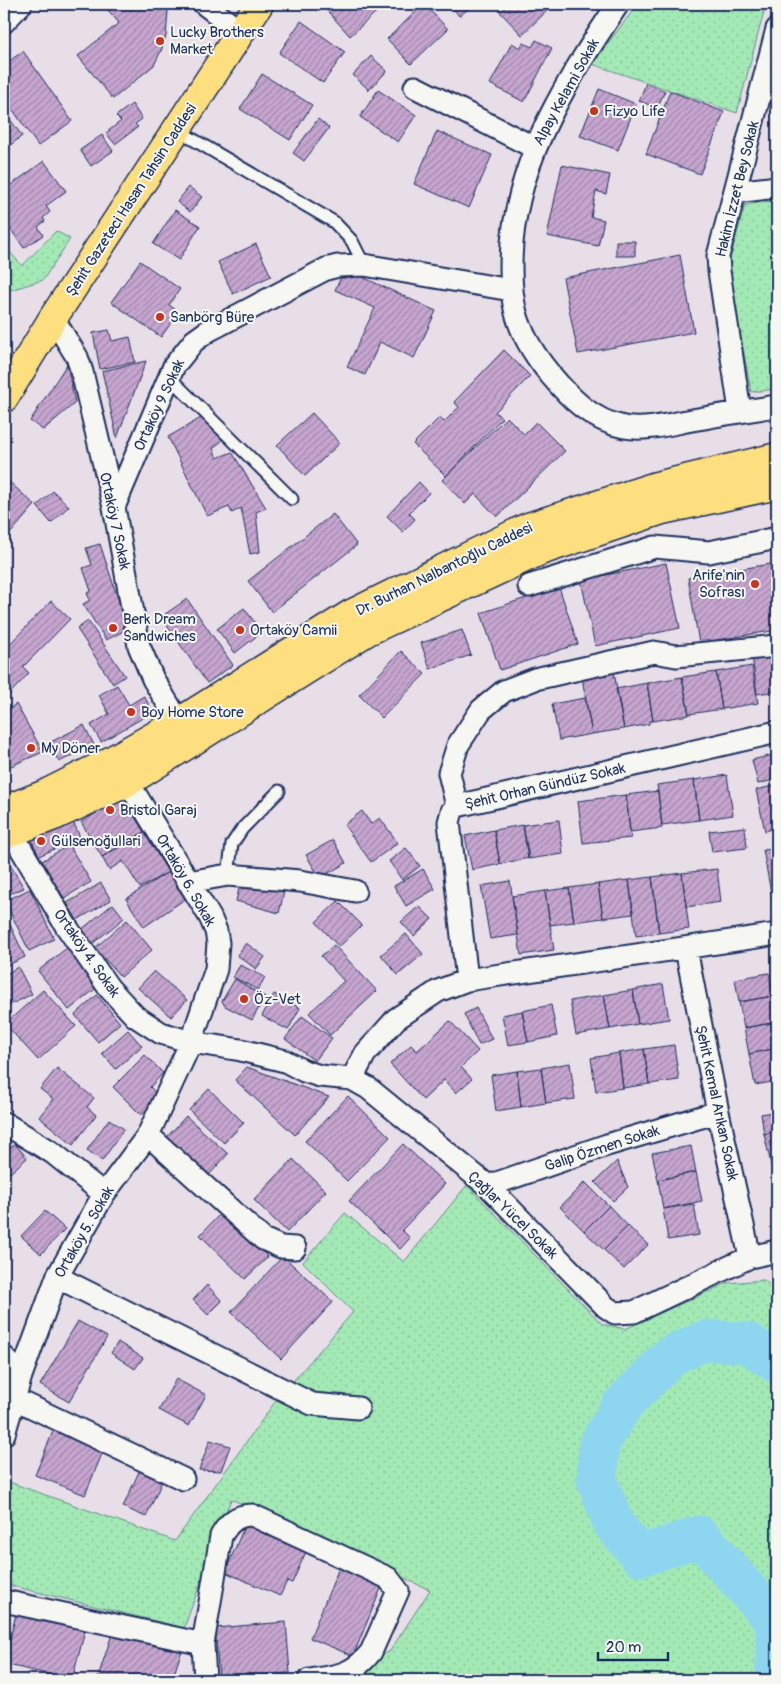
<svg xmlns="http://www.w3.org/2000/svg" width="781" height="1684" font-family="Pangolin,sans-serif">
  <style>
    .grass { fill: url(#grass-dots); stroke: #5f8c8a }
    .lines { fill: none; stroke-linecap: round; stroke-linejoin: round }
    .river { stroke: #8ed6f0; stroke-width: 41 }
    .building { fill: url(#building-hatch); stroke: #1b2f5e }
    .lane-casing { stroke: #1b2f5e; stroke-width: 15 }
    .street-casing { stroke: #1b2f5e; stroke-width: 25 }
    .primary-casing { stroke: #1b2f5e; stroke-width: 31 }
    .lane { stroke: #f6f6f2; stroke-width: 11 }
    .street { stroke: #f6f6f2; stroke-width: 21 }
    .primary { stroke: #fddf80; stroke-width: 28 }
    .poi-dot { fill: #c8321e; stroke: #f6f6f2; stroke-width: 2 }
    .labels { text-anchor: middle; stroke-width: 4; stroke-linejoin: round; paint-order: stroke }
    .poi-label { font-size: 15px; fill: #1b2f5e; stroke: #f6f6f2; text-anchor: start }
    .street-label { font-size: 15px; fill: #1b2f5e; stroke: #f6f6f2 }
  </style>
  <defs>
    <pattern id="grass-dots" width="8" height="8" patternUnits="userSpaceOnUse" patternTransform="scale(1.25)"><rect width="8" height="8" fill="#a3e9b5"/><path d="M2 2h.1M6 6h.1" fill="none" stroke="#8cc89e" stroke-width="1.8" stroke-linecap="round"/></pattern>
    <pattern id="building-hatch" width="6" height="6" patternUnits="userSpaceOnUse" patternTransform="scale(1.25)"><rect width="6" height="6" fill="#c6a5cf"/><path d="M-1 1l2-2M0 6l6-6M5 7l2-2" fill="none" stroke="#a087ab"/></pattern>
  </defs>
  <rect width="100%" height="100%" fill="#e8dee8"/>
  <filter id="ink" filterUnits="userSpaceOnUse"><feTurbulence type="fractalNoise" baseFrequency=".02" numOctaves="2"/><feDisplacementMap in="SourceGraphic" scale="10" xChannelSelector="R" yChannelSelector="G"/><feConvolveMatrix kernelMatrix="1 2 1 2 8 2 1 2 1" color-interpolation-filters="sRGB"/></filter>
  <g filter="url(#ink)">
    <path class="grass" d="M638,4H766L737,113L592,64Z
      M777,200V389L751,392L728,266L745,205Z
      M56,231L70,239L43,280L4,292V245L22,266Z
      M467,1185L602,1324L625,1329L727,1283L764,1280L777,1292V1680H337L390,1651L430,1590L231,1499L184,1628L4,1584V1505L9,1482L175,1541L275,1402L353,1312L303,1262L345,1213L404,1262Z"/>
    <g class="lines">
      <path class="river" d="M777,1363L748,1343L707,1340L672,1355L622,1405L599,1445L597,1480L614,1525L641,1556L699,1536L776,1622V1677L777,1679"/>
    </g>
    <path class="building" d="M103,4H166L168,11L166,36L161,51L154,65L113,99L78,56L119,23Z
      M321,4H385L350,36Z
      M424,4L448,29L411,64L387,39Z
      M450,4H475L459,16Z
      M509,4H554L522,35L500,12Z
      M301,21L345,52L323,83L279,53Z
      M536,40L552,48L524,102L490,84L512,43L520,48L523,43L532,47Z
      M23,51L72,121L38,146L13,110L7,115L22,136L4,150V65Z
      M371,56L387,71L369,90L353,75Z
      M262,74L312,105L290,140L240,109Z
      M646,83L665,91L657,108L639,101Z
      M599,89L636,104L618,150L580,136Z
      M378,90L416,115L398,142L360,117Z
      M670,91L724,112L700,174L646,154Z
      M132,104L142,119L135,124L138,127L115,144L106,133L121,121L116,116Z
      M318,119L329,128L304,161L293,153Z
      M437,131L492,155L469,208L414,184Z
      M102,135L113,151L91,166L80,150Z
      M44,161L66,191L46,206L50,212L43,218L45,221L38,227L43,235L24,248L4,220L10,215L4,206V190Z
      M562,165L610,175L606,194L596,191L591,217L604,220L598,246L547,236Z
      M189,187L202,197L190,212L177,202Z
      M175,210L200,226L179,260L153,244Z
      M616,241H635V256H616Z
      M256,244L271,276L233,294L218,262Z
      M680,255L694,332L578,354L563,278Z
      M140,261L180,289L169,305L179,312L161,337L111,302Z
      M345,269L436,311L414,358L380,342L365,375L347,367L375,308L335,290Z
      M109,330L112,341L130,337L135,362L100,369L93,333Z
      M504,350L530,376L495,412L502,418L446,476L413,444L440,417L444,422L459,407L454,402Z
      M146,361L117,438L102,371Z
      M67,364L75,403L43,430L30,421Z
      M312,413L340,443L305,476L277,445Z
      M507,417L524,434L536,422L565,451L497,517L475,494L465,504L442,480Z
      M201,418L223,440L213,448L217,458L232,452L266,508L256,512L260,552L250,554L241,508L232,513L229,507L207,516L168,437Z
      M6,479L35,505L9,535L4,530V482Z
      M419,482L429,493L409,513L415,519L403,532L387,516Z
      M53,491L69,506L51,523L37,506Z
      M333,514L357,545L272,612L248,581Z
      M100,544L128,629L106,640L83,604L90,600L87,593L91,591L83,568L92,565L86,548Z
      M666,563L680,628L595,646L581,580Z
      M770,564L777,606V630L699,643L688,578Z
      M559,587L578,644L500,670L481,613Z
      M187,599L233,665L207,683L161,617Z
      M51,601L70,619L23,667L29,673L4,700V660L9,654L4,650Z
      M244,608L262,632L235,653L217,629Z
      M88,621L125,676L113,684L77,629Z
      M462,630L471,655L430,669L421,643Z
      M401,651L425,674L382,718L359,695Z
      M777,652V691L757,694L752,655Z
      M752,666L758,703L722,709L716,672Z
      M614,672L624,729L592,734L582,678Z
      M716,672L722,709L689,714L682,677Z
      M682,677L689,715L653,721L647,683Z
      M647,683L653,721H649V724L624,729L616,689Z
      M117,685L129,705L144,696L153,712L101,742L91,725L109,714L99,695Z
      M585,698L592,734L559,740L552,704Z
      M16,704L43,752L4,769V713Z
      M84,725L94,745L59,762L49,743Z
      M777,754V779L758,784L752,760Z
      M727,775L733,815L699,820L694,780Z
      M694,780L699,820L662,825L657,785Z
      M777,785V828L765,831L756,790Z
      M658,791L662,828L630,832L626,795Z
      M626,795L631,838L583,843L578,801Z
      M123,797L144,832L102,857L81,822Z
      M362,811L371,824L380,818L398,843L371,862L344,825Z
      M71,817L80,837L39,856L30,837Z
      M559,820L563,854L528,859L523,825Z
      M523,825L529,858L500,864L494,830Z
      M745,827L747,848L712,852L709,831Z
      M494,830L500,864L472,870L465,836Z
      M144,832L168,872L140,888L123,861L109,870L102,857Z
      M333,840L346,863L320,878L306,855Z
      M69,845L91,882L64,898L42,861Z
      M406,848L420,866L402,880L389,861Z
      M777,848V897L772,898L763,850Z
      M4,855L24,888L4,896Z
      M423,869L435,889L406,906L394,886Z
      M717,869L721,902L686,907L682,873Z
      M168,872L185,899L144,927L126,899Z
      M682,873L689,929L659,933L652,877Z
      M652,877L659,933L636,936L629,880Z
      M629,880L633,914L603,918L598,884Z
      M241,881L284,892L279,913L236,901Z
      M510,881L518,935L490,939L481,886Z
      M101,883L111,900L77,920L67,903Z
      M598,884L603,918L574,922L569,888Z
      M569,888L574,922L550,925L545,891Z
      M30,889L54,939L29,951L5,901Z
      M545,891L554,950L521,955L512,896Z
      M338,901L362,925L339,947L316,922Z
      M113,904L124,918L92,944L81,930Z
      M419,906L432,919L414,936L401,922Z
      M6,916L25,957L4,967V917Z
      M127,920L152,950L121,977L95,948Z
      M406,934L423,954L398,975L381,955Z
      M246,943L265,957L256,969L237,955Z
      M334,945L377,991L330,1035L309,1013L344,981L321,956Z
      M68,947L99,986L69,1010L38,971Z
      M240,965L265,977L258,990L233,977Z
      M18,967L32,994L4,1008V975Z
      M154,971L187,1000L171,1017L138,988Z
      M769,973L773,996L739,1002L735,979Z
      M235,979L265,997L252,1020L225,1006L222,1001Z
      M663,984L669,1019L638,1024L633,990Z
      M43,990L76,1026L38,1060L5,1024Z
      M633,990L638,1024L610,1029L604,995Z
      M274,994L300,1008L288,1030L262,1016Z
      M97,995L120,1023L98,1042L75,1015Z
      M604,995L610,1029L576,1035L570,1001Z
      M773,996L777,1022L744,1028L739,1002Z
      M551,1005L557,1036L528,1042L522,1011Z
      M476,1008L492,1039L479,1045L464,1014Z
      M522,1011L528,1042L508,1045L502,1015Z
      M302,1016L332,1038L315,1061L285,1039Z
      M450,1021L478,1051L461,1067L472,1079L456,1093L444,1080L423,1100L390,1064L411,1045L417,1051Z
      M777,1022V1048L749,1054L744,1028Z
      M128,1030L142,1046L116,1069L102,1053Z
      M674,1045L679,1080L649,1084L644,1049Z
      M777,1048V1081L755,1085L749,1054Z
      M644,1049L649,1084L623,1088L619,1053Z
      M619,1053L623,1088L596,1092L591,1058Z
      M145,1055L163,1073L150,1087L159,1096L141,1115L113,1087Z
      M570,1063L575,1099L546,1103L541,1068Z
      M247,1067L329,1097L295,1135L235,1080Z
      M57,1068L94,1098L87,1107L96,1115L73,1145L39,1117L53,1099L40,1089Z
      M541,1068L546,1103L521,1107L517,1071Z
      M517,1071L521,1107L496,1111L491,1075Z
      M209,1089L244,1123L224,1143L189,1110Z
      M348,1096L390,1137L347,1181L305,1141Z
      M777,1111V1131L764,1134L761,1114Z
      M186,1116L228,1154L209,1175L167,1137Z
      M109,1119L124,1129L102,1161L87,1150Z
      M777,1131V1159L770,1160L764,1134Z
      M15,1144L27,1158L10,1173L4,1166V1153Z
      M403,1144L445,1184L402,1230L410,1238L400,1249L349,1201Z
      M691,1146L696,1172L658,1180L652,1153Z
      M293,1159L326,1191L287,1232L254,1200Z
      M777,1159V1190H775L770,1160Z
      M617,1161L628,1187L613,1201L595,1182Z
      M696,1172L702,1201L663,1209L658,1180Z
      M585,1182L609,1206L584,1231L560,1207Z
      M694,1204L699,1235L668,1240L663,1209Z
      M609,1206L628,1226L604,1250L584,1231Z
      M45,1211L65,1229L41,1254L21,1236Z
      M222,1212L268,1257L245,1279L200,1235Z
      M628,1226L648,1245L624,1269L604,1250Z
      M283,1256L333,1302L281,1359L231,1312Z
      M207,1285L222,1301L208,1315L193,1300Z
      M78,1321L107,1337L69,1402L40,1385Z
      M118,1342L143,1358L135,1369L111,1353Z
      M176,1379L206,1395L189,1426L159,1410Z
      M54,1429L104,1449L85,1495L35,1475Z
      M210,1440L230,1446L221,1471L199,1470Z
      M142,1465L165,1475L146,1517L123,1507Z
      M248,1518L309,1545L292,1583L287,1581L280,1596L225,1572Z
      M341,1563L384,1581L353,1656L310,1638Z
      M17,1610L86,1627L72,1680L4,1664Z
      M286,1622L290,1673L219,1678L215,1628Z
      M114,1628L182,1650L172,1680H97Z"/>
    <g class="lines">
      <defs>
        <path id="lane" d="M177,130L334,222L352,241L364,265
          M169,377L292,499
          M228,875L232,844L242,829L279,791"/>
        <path id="street" d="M204,4L241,32
          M618,4C569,78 520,152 512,243C508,298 514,330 549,373C569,397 592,421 624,427C646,431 670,424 692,420C720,415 749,410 777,406
          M4,22L21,4
          M415,87L535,148
          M735,192L777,187
          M53,318L77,357L82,372L114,507L139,646L153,679L179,722
          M740,411L719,271L718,256L777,29
          M114,507L174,366L194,341L208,331L326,269L338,266L364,265L511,290
          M529,586L655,547L709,552L777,538
          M457,806L449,773L458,745L481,710L504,691L535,679L654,652L676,656L777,646
          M12,833L66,926L109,988L135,1016L161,1033L191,1042L241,1050L285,1061L304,1071L320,1076L352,1079L368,1088L488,1186L606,1307L615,1313L634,1312L750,1257L777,1251
          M188,882L228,875L300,881L355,891
          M686,949L718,1112L750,1257
          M467,980L449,822L452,811L457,806L777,732
          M352,1079L365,1054L396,1019L438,991L467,980L777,934
          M4,1123L53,1153L104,1194
          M148,1135L263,1239L281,1247L295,1248
          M488,1186L607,1145L718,1112
          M57,1277L312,1404L358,1408
          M4,1357L21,1376
          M15,1399L183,1479
          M4,1434L21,1376L57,1277L104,1194L148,1135L191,1042L216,969L218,943L216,931L210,917L128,782
          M4,1601L203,1644
          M205,1680L203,1644L221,1536C229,1522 237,1515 252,1515L388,1578L398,1591L371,1652C353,1675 337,1676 309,1680"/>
        <path id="primary" d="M4,398L53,318L259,4
          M4,810L43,795L107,763L179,722L351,614L528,527L656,486L777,457
          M4,835L54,816L128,782L368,631L540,551L662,510L777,485"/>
      </defs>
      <use href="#lane" class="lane-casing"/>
      <use href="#street" class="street-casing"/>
      <use href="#primary" class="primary-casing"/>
      <use href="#lane" class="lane"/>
      <use href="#street" class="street"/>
      <use href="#primary" class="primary"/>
    </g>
  </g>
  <g class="poi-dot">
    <circle cx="160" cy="41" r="5"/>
    <circle cx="594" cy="111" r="5"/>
    <circle cx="160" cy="317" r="5"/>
    <circle cx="755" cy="584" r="5"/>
    <circle cx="113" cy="628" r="5"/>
    <circle cx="240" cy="630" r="5"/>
    <circle cx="131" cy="712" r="5"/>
    <circle cx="31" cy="748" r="5"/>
    <circle cx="110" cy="810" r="5"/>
    <circle cx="41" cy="841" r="5"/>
    <circle cx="244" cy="999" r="5"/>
  </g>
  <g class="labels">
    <g class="poi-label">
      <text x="170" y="37">Lucky Brothers<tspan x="170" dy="17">Market</tspan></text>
      <text x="604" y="116">Fizyo Life</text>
      <text x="170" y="322">Sanbörg Büre</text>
      <text x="745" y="580" text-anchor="end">Arife'nin<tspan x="745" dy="17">Sofrası</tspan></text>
      <text x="123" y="624">Berk Dream<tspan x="123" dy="17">Sandwiches</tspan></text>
      <text x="250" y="635">Ortaköy Camii</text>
      <text x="141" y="717">Boy Home Store</text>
      <text x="41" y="753">My Döner</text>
      <text x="120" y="815">Bristol Garaj</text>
      <text x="51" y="846">Gülsenoğullari</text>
      <text x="254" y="1004">Öz-Vet</text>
    </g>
    <g class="street-label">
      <text transform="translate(566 92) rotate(-61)" y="5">Alpay Kelami Sokak</text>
      <text transform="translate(737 189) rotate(-76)" y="5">Hakim İzzet Bey Sokak</text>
      <text transform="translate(131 200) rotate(-57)" y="5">Şehit Gazeteci Hasan Tahsin Caddesi</text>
      <text transform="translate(159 405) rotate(-65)" y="5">Ortaköy 9 Sokak</text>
      <text transform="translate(115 521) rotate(78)" y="5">Ortaköy 7 Sokak</text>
      <text transform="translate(444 569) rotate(-26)" y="5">Dr. Burhan Nalbantoğlu Caddesi</text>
      <text transform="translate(545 786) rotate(-13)" y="5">Şehit Orhan Gündüz Sokak</text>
      <text transform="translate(186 880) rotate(60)" y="5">Ortaköy 6. Sokak</text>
      <text transform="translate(87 953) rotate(55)" y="5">Ortaköy 4. Sokak</text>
      <text transform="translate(717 1103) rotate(78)" y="5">Şehit Kemal Arıkan Sokak</text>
      <text transform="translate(602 1148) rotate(-18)" y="5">Galip Özmen Sokak</text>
      <text transform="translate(513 1215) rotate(44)" y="5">Çağlar Yücel Sokak</text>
      <text transform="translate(84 1232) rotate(-60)" y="5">Ortaköy 5. Sokak</text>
    </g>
  </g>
  <rect width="781" height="1684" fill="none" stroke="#f6f6f2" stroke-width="20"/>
  <rect x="10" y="10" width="761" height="1664" fill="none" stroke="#1b2f5e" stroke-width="2" filter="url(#ink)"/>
  <path d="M598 1652v8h70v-8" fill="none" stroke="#1b2f5e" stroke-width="2.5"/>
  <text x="606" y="1652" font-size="15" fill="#1b2f5e" stroke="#f6f6f2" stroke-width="4" paint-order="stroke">20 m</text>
</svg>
